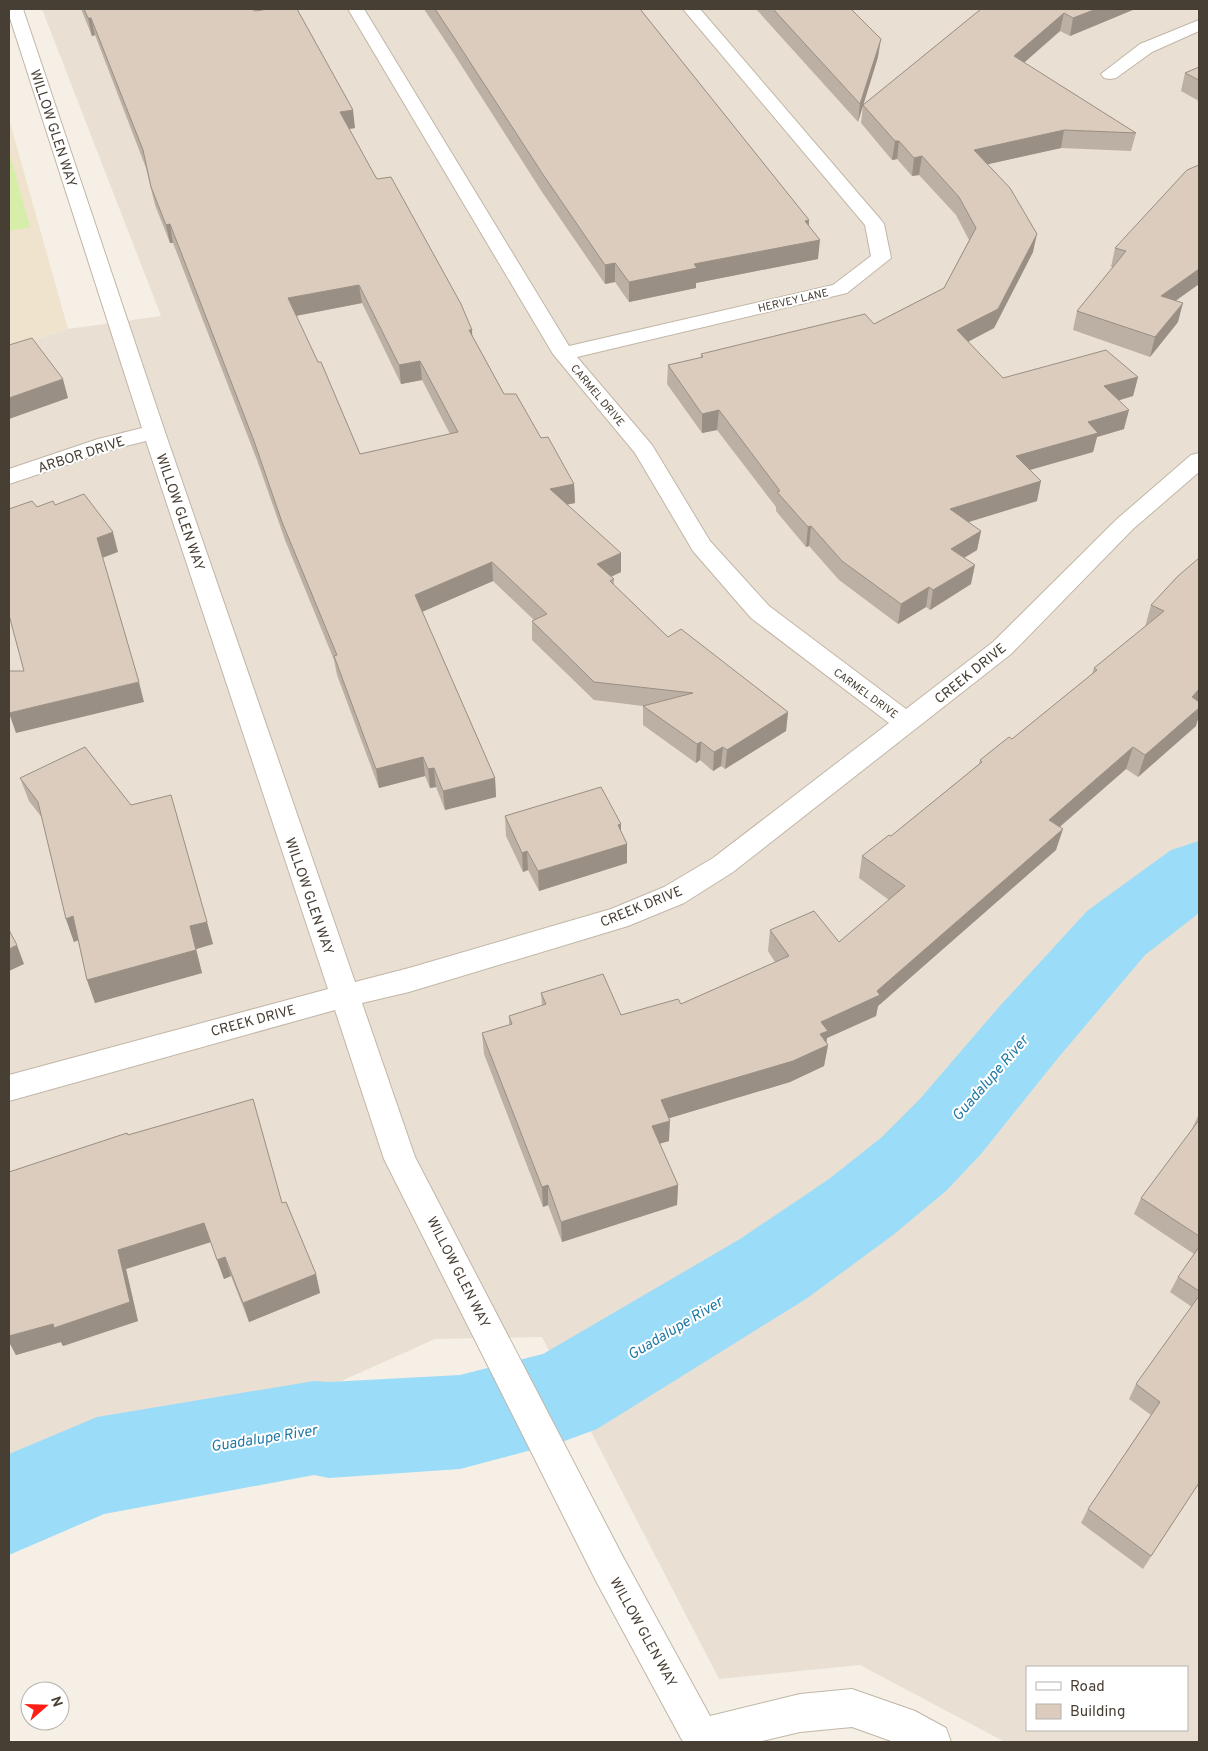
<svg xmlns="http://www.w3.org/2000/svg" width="1208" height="1751" font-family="Overpass,sans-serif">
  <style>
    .residential { fill: #e9e0d3; fill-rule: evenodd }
    .education { fill: #f0e3ce }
    .green { fill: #d6eeaa }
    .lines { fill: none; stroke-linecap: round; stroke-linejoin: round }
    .river { fill: #9bdcf8; fill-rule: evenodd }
    .minor-casing { stroke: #c1b6a7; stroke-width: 2 }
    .minor { fill: #fff; fill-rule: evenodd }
    .wall { fill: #bcafa3; fill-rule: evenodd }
    .shaded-wall { fill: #998f84 }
    .building { fill: #dbccbd; stroke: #998f84; fill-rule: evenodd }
    .labels { text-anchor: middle; stroke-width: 4; stroke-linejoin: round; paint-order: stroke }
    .far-street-label { font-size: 11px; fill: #483f34; stroke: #fff }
    .street-label { font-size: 14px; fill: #483f34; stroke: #fff }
    .water-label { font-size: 15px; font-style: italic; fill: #1f7aa7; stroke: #fff }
  </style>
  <rect width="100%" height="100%" fill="#f5efe6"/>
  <path class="residential" d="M42,9H1199V1742H1005L860,1665L719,1679L542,1337L435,1339L9,1530V348L68,329L161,316ZM1027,1667H1187V1730H1027Z"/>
  <path class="education" d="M9,119L68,329L9,348Z"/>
  <path class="green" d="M9,151L30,227L9,231Z"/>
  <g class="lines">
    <path class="river" d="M1199,841V913L1145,955L1058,1058L981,1154L946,1191L893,1235L806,1299L597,1429L562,1442L460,1469L329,1478L314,1475L104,1514L9,1555V1454L97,1417L314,1381L329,1382L460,1375L543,1354L740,1239L829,1179L882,1137L919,1100L998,1008L1087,911L1171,850Z"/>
    <defs>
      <path id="minor" d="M9,9H23L165,432L355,982L409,968L611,909L664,887L713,858L889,723L751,618L693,551L635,453L553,354L348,9H364L569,346L833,285L871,256L865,225L683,9H700L881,220L884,224L891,258L847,293L577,357L652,445L710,541L769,606L906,709L993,642L1117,519L1191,455L1199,453V472L1133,529L1011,654L733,872L684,903L628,926L409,992L362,1003L415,1157L622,1555L710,1716L800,1694L852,1689L915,1711L946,1728L951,1742H894L852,1727L800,1732L758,1742H683L596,1581L384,1159L335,1010L9,1101V1075L328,989L146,441L114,449L9,484V469L98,439L142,428L9,15Z
        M1199,20V31L1152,52L1116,78L1110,79L1104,78L1101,74L1140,44Z"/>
    </defs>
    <use href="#minor" class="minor-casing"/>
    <use href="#minor" class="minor"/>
  </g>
  <path class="wall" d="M81,9H252L355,128L349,129L374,174L473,337L504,394L541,438L574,484L575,503L567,504L621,572L611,577L614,579V585L668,637L788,712L786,731L725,769L721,766L713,771L700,760L696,763L643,725V706L594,700L532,640V621L534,620L493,581L422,612L495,778L496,797L445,810L436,787L430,788L425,776L379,788L337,675L334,660L285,540L257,460L173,243H170L155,205L146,168L95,35L92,36ZM362,303L401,384L422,380L450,434L360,454L296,316Z
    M424,9H640L809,220V226L818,259L696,283V288L629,302L615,282L605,284L542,192L454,54Z
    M756,9H851L878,57L863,105L981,9H1135L1070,36L1060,31L1024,63L1136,133L1131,151L1061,148L988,164L1033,252L994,328L968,342L1003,378L1138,377L1133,396L1119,400L1124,429L1097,437L1093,452L1030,470L1037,501L968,522L981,531L977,550L964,558L971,584L930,610L926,607L898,624L839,580L809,546L806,547L776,511V507L717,430L702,433L667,384L668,365L701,358V354L874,324L944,288L969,240L956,215L919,175L912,176L897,159L892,160L861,123L863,105L858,122Z
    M1199,67V101L1181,91L1185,73Z
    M1199,165V284L1176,300L1178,322L1150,357L1073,330L1077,311L1113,267H1111L1115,248Z
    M1178,576L1196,726L1138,777L1126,769L1060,827L1056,850L878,1006L876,1016L827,1038L826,1043L828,1045L824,1066L790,1082L669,1118V1141L659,1144L678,1185L677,1205L562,1242L548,1205L543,1207L484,1054L482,1033L509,1025V1016L542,1006L541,993L621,1015L681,1004L775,962L768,951L770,930L839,942L889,900L859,878L862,856L891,836L979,764L980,760L1012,739L1092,674L1094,668L1145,627L1151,605Z
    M20,778L207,922L213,944L196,949L202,973L95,1003L87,980L78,940L74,942L66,919L43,819L29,801Z
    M505,816L621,832L627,863L539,891L528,870L523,872L506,836Z
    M1199,1114V1483L1143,1569L1081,1523L1088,1509L1151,1415L1129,1399L1136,1384L1192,1307L1170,1292L1178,1277L1194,1254L1134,1214L1141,1198L1190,1133Z
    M128,1135L282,1203L316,1274L320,1293L249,1322L231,1276L224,1279L211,1242L126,1269L138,1321L63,1346L61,1342L16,1355L9,1342V1172Z"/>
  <path class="shaded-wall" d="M1096,9H1135L1070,36L1073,18Z
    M1064,13L1060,31L1011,74L1014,56Z
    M88,18H91L95,35L92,36Z
    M881,39L878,57L858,122L860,104Z
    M353,110L355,128L342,130L340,112Z
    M1064,130L1061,148L971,168L974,150Z
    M895,141H899L897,159L892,160Z
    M922,156L919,175L912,176L914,158Z
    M809,220L808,239L805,221Z
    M170,224L173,243H170L166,225Z
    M1037,234L1033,252L994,328L954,349L957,330Z
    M820,240L818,259L696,283V288L629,302V282L694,264Z
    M615,263V282L605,284V265Z
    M1199,269V284L1156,315L1161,296Z
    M359,285L362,303L290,317L288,298Z
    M1183,303L1178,322L1150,357L1155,337Z
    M469,330H472L473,348Z
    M420,361L422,380L401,384L399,365Z
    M1138,377L1133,396L1100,406L1104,386Z
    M63,379L68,398L9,419V398Z
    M719,410L717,430L702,433V414Z
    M1129,410L1124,429L1097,437L1093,452L1012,475L1016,456L1088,422Z
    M1041,481L1037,501L946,529L950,509Z
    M574,484L575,503L551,508L550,489Z
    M811,526L809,546L806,547L808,527Z
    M981,531L977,550L947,568L951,549Z
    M113,532L118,552L102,558L97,538Z
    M621,553V572L597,583V564Z
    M492,562L493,581L417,614L415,595Z
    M975,565L971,584L930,610L933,590Z
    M929,587L926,607L898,624L901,604Z
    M139,682L144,702L16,733L9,713Z
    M1199,689V702L1192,697Z
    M1199,708V716L1196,726L1138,777L1145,755Z
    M788,712L786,731L725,769L727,750Z
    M701,742L700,760L696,763L697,744Z
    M723,747L721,766L713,771L714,752Z
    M1133,747L1126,769L1043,841L1049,820Z
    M423,757L425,776L379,788L376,769Z
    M434,768L436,787L430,788L428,769Z
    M495,778L496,797L445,810L443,791Z
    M621,824V843L618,825Z
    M1063,829L1056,850L878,1006L876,1016L827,1038L826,1046L828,1045L824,1066L790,1082L660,1121L661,1100L821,1022L877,991Z
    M627,844V863L539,891L538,871Z
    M527,851L528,870L523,872L522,853Z
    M73,916L81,939L74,942L66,919Z
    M207,922L213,944L196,949L202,973L95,1003L87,980L190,926Z
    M17,945L24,964L9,971V949Z
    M670,1121L669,1141L651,1146L652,1126Z
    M548,1185V1205L543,1207L542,1187Z
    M678,1185L677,1205L562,1242L561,1222Z
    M204,1223L211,1242L126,1269L138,1321L63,1346L61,1342L16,1355L9,1342V1336L118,1250Z
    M225,1257L231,1276L224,1279L217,1260Z
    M316,1274L320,1293L249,1322L243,1303Z"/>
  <path class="building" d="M84,9H252L255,11L268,9H297L353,110L340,112L374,174L377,179L391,177L461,304L472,330H469L504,394H516L541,438L548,437L574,484L550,489L621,553L597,564L614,579L610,581L668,637L681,629L788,712L727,750L723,747L714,752L701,742L697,744L643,706L693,693L594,682L532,621L547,614L492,562L415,595L495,778L443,791L434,768L428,769L423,757L376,769L334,656L337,655L282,522L254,441L170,224L166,225L151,187L143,150L91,18H88ZM359,285L399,365L420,361L458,432L360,454L321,362H318L288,298Z
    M435,9H640L809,220L805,221L820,240L694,264L697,268L629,282L615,263L605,265L542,173L453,36Z
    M773,9H851L881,39L860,104Z
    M981,9H1096L1073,18L1064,13L1014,56L1136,133L1064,130L974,150L1010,188L1037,234L998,309L957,330L1003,378L1106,350L1138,377L1104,386L1129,410L1088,422L1098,433L1016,456L1041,481L950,509L981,531L951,549L975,565L933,590L929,587L901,604L842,561L811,526L808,527L777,492L780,491L719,410L702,414L668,365L703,357L701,354L865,314L874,324L944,288L976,228L959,197L922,156L914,158L899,141H895L863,105Z
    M1199,67V80L1185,73Z
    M1199,165V269L1161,296L1183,303L1155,337L1077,311L1126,251L1115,248L1187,170Z
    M32,338L63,379L9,398V345Z
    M84,494L113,532L97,538L139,682L9,713V671H24L9,615V509L32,501L37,507L53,501L55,505Z
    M1199,558V689L1192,697L1199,702V708L1145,755L1133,747L1049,820L1063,829L877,991L880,995L821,1022L828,1031L820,1034L828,1045L793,1061L661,1100L670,1121L652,1126L678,1185L561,1222L548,1185L542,1187L482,1033L512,1024L509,1016L546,1004L541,993L603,974L621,1015L678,999L681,1004L789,956L770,930L814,911L839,942L905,886L862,856L889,835L891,836L982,762L980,760L1009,737L1012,739L1097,670L1094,668L1164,611L1151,605L1178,576Z
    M85,747L131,805L171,795L207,922L190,926L196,950L87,980L73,916L66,919L38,802L20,778Z
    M601,787L621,824L618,825L627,844L538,871L527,851L522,853L505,816Z
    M9,930L17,945L9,949Z
    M253,1099L282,1203L286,1202L316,1274L243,1303L225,1257L217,1260L204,1223L118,1250L130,1302L54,1328L53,1324L9,1336V1172L127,1133L128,1135Z
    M1199,1120V1236L1141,1198Z
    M1199,1247V1291L1178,1277Z
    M1199,1296V1483L1151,1556L1088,1509L1160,1402L1136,1384Z"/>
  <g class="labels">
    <g class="far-street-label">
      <text transform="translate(793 300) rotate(-13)" y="4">HERVEY LANE</text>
      <text transform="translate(598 395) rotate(50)" y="4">CARMEL DRIVE</text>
      <text transform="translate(866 693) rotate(36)" y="4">CARMEL DRIVE</text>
    </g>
    <g class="street-label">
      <text transform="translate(54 128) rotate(72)" y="5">WILLOW GLEN WAY</text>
      <text transform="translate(81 454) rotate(-18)" y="5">ARBOR DRIVE</text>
      <text transform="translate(181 512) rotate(71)" y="5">WILLOW GLEN WAY</text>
      <text transform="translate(970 673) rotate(-39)" y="5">CREEK DRIVE</text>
      <text transform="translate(310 896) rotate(71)" y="5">WILLOW GLEN WAY</text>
      <text transform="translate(641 906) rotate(-22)" y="5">CREEK DRIVE</text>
      <text transform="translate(253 1020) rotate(-15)" y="5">CREEK DRIVE</text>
      <text transform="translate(459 1272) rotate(63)" y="5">WILLOW GLEN WAY</text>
      <text transform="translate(644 1632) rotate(61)" y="5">WILLOW GLEN WAY</text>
    </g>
    <g class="water-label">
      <text transform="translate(990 1078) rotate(-49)" y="5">Guadalupe River</text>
      <text transform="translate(675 1328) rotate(-31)" y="5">Guadalupe River</text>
      <text transform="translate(264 1438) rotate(-9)" y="5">Guadalupe River</text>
    </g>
  </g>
  <rect width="1208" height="1751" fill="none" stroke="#483f34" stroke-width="20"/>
  <rect x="1026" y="1666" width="162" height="65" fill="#ffffff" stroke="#b6b2ae"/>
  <rect x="1036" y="1682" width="25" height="8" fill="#ffffff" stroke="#b6b2ae"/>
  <text x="1070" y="1691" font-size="15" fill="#483f34">Road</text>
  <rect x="1036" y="1704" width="25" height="15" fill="#dbccbd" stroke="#b6b2ae"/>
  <text x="1070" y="1716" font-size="15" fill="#483f34">Building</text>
  <g transform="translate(45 1706) rotate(70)"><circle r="24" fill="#ffffff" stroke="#b6b2ae"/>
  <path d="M0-4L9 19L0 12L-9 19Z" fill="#ff1e13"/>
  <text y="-8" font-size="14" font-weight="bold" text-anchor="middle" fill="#483f34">N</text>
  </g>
</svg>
